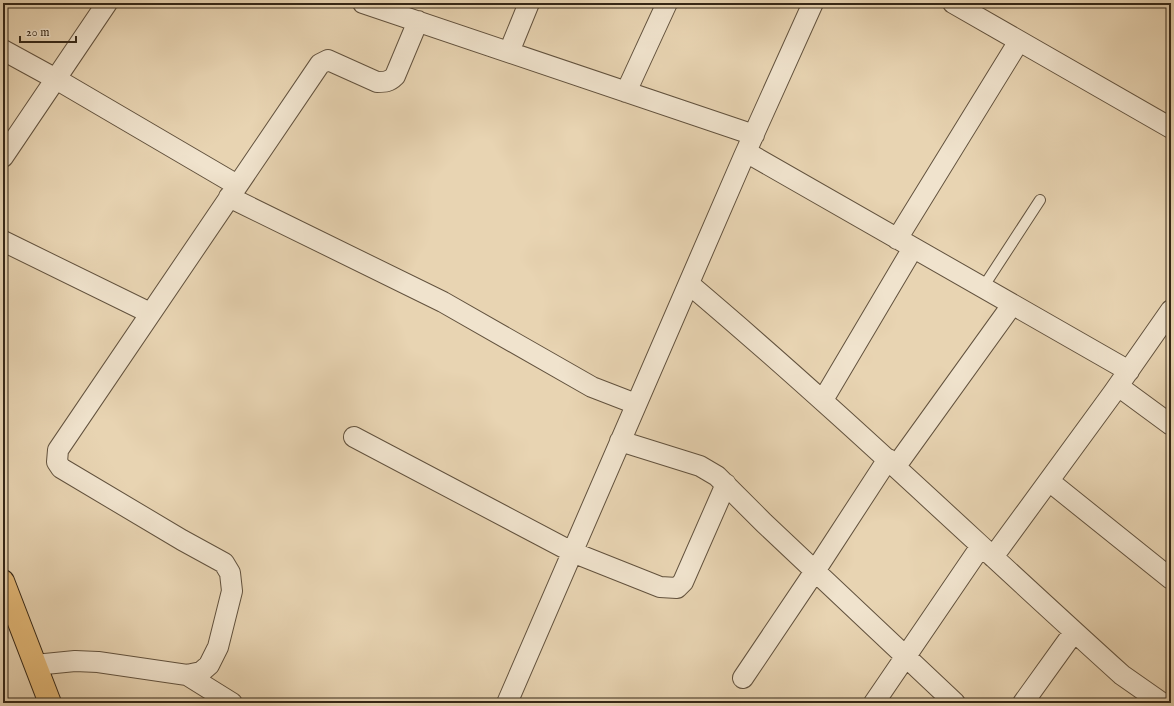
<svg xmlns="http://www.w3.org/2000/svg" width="1174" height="706" font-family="'IM FELL English',serif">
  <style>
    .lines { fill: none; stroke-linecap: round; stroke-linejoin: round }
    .lane-casing { stroke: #62523e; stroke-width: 12 }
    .street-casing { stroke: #62523e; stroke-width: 22 }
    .primary-casing { stroke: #352717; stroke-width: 24 }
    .lane { stroke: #f0e3cd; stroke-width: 10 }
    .street { stroke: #f0e3cd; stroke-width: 20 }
    .primary { stroke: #e4ba79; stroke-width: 22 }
  </style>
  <rect width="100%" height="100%" fill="#e8d4b2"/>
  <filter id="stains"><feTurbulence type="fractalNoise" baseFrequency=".005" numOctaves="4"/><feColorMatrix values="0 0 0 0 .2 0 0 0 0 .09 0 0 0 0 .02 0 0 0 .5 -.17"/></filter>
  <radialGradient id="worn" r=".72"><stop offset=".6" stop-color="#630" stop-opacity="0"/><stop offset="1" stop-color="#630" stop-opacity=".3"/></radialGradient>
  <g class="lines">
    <defs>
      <path id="lane" d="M982,289L1040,200"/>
      <path id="street" d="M363,3L754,135
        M953,3L1171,128
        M3,50L56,79L237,185
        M509,52L529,3
        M626,92L667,3
        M746,152L1129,371
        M3,157L107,3
        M229,197L443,302L592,387L636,404
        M897,239L1019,41
        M3,241L150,313
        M689,284C837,409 977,544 1122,675L1162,703
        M1118,386L1171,425
        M823,400L913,248
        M354,437L572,552L660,587L677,588L683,582L726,484
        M620,441L700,466L717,476L764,523L955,703
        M896,466L1012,305
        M1049,481L1171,579
        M993,557L1113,393L1171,310
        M35,665L75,661L98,662L187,675L201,672L209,665L218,647L232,591L230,573L224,563L182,540L61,468L57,462L58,450L320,64L328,60L377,82C385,82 389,82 395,76L418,21
        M187,675L232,703
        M743,678L815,571L888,459
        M507,703L744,156L813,3
        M874,703L981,546
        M1023,703L1074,632"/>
      <path id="primary" d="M3,581L50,703"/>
    </defs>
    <use href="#lane" class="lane-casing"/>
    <use href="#street" class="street-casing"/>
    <use href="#primary" class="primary-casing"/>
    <use href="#lane" class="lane"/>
    <use href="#street" class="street"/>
    <use href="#primary" class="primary"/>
  </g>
  <rect width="1174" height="706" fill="none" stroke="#e8d4b2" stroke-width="16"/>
  <rect x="4" y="4" width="1166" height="698" fill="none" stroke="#352717" stroke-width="2"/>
  <rect x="8" y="8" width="1158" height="690" fill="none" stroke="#352717"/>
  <path d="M20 36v6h56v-6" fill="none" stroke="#352717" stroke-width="2"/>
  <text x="26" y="36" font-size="12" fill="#352717" stroke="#f0e3cd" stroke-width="3" paint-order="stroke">20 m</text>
  <rect width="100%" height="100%" filter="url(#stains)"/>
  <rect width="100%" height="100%" fill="url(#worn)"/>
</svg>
